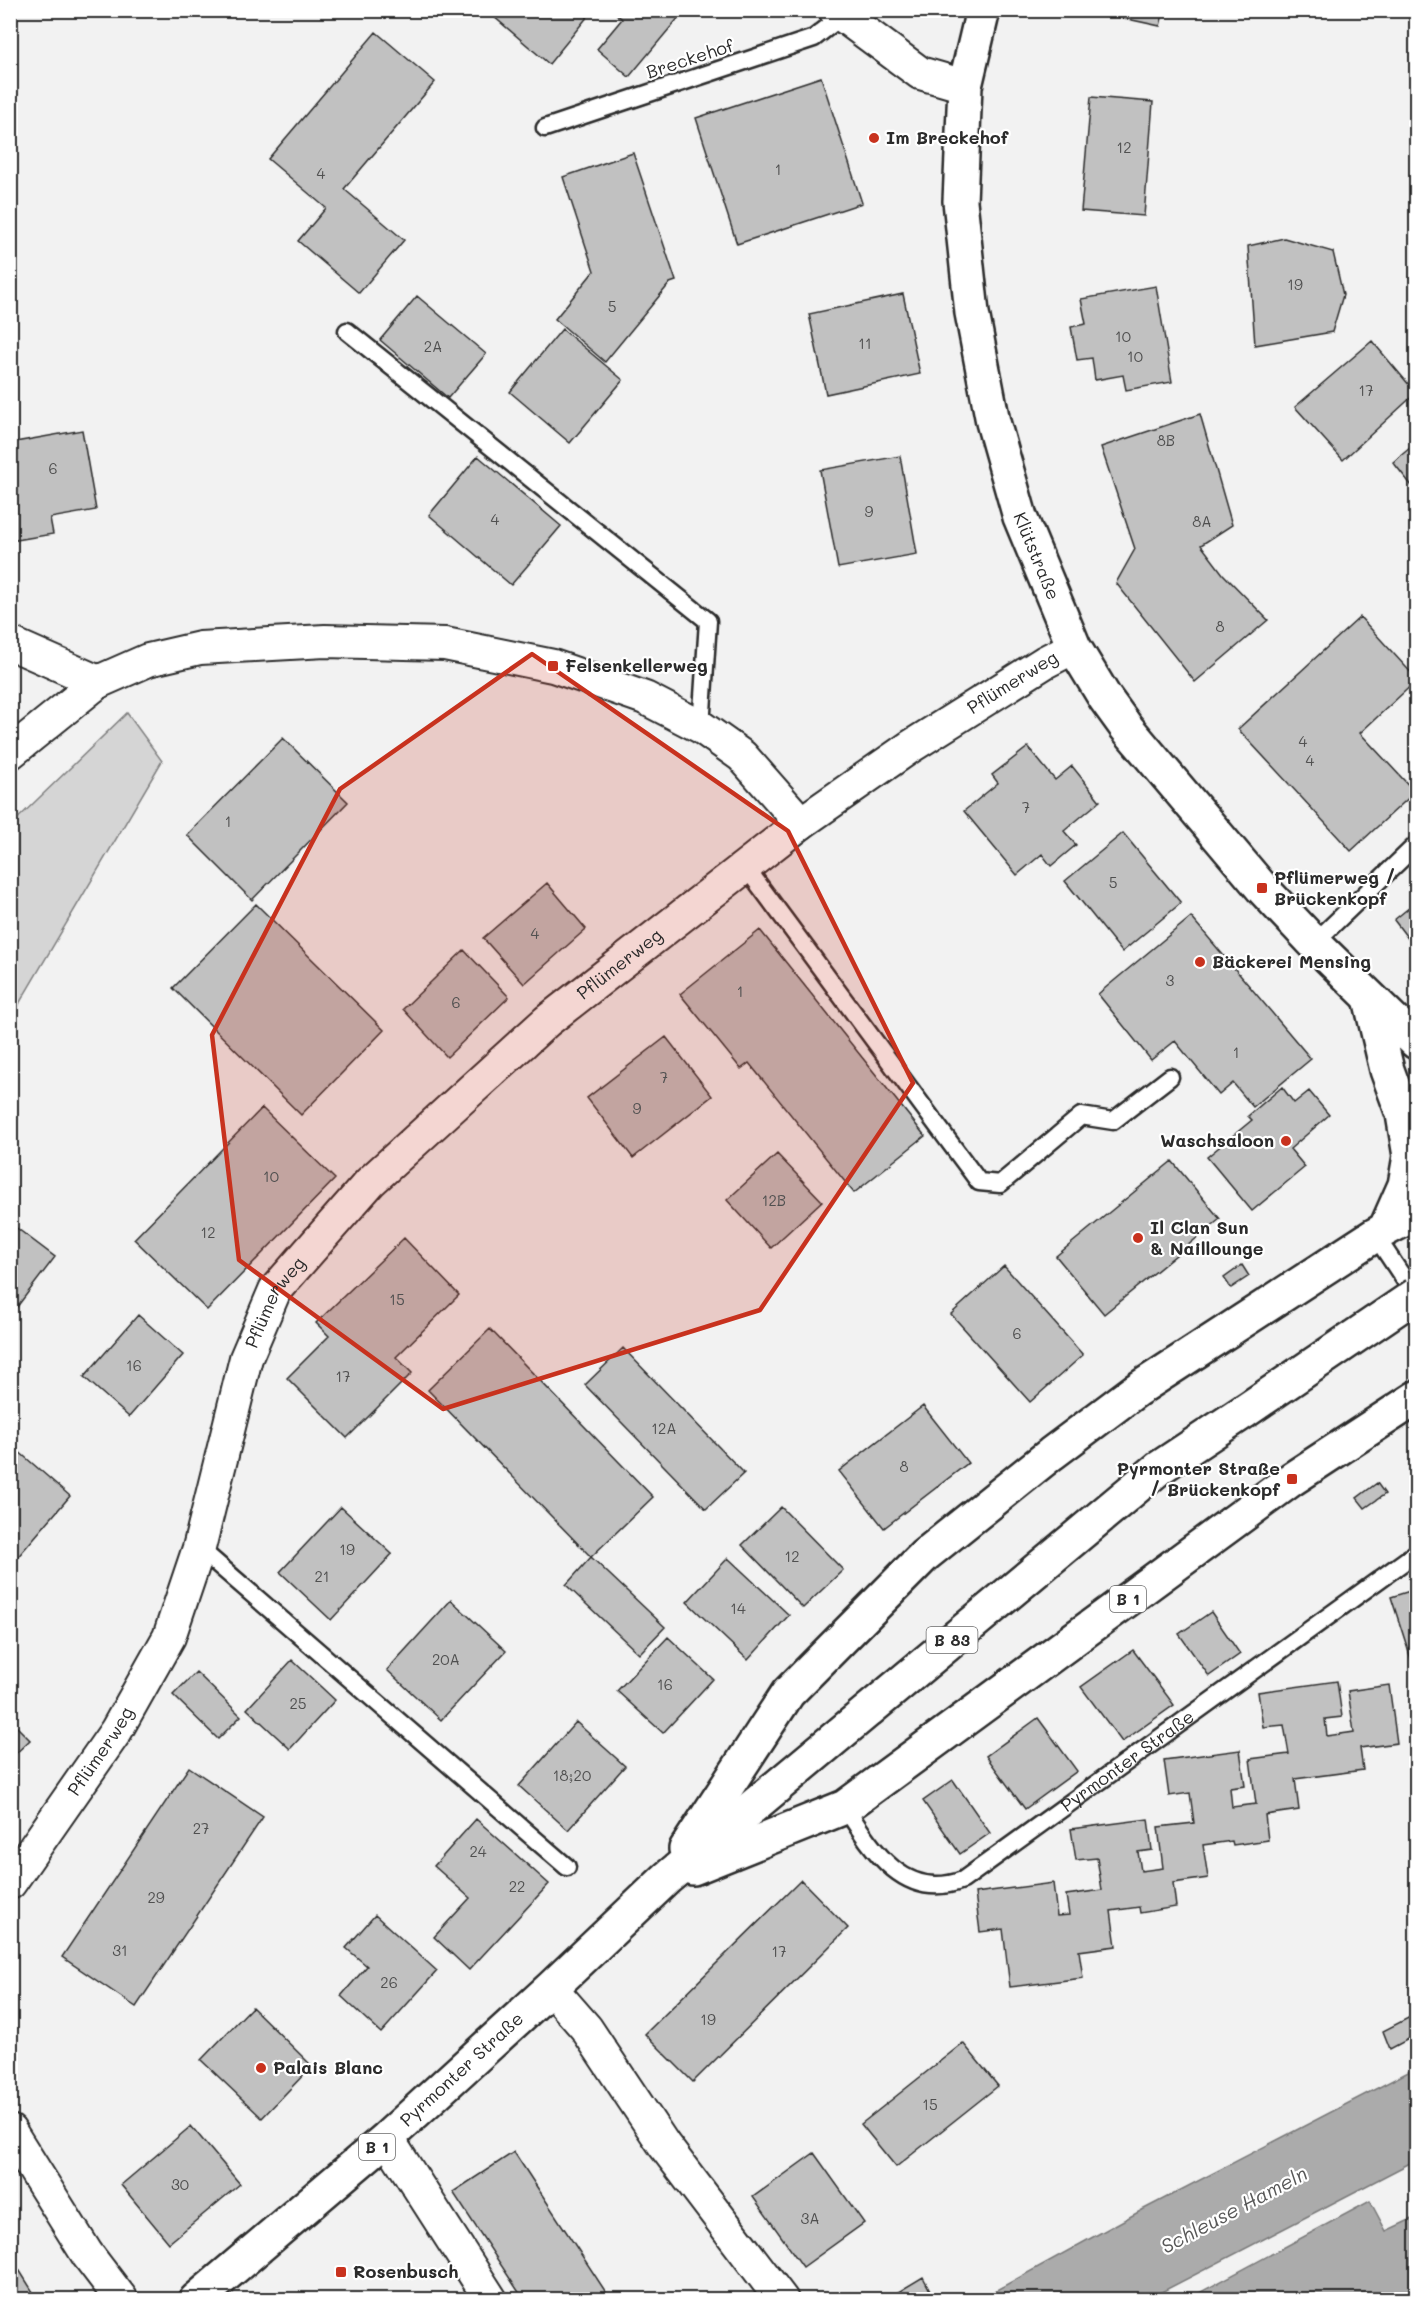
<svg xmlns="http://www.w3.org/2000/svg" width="1427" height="2310" font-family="Mali,sans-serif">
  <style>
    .green { fill: #d5d5d5; stroke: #808080; stroke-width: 1.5 }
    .water { fill: #ababab; stroke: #787878; stroke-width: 1.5 }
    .building { fill: #c1c1c1; stroke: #2b2b2b; stroke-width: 1.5 }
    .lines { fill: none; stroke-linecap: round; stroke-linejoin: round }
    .service-casing { stroke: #2b2b2b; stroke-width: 21 }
    .minor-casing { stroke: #2b2b2b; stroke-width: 36 }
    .secondary-casing { stroke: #2b2b2b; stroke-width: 38 }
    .primary-casing { stroke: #2b2b2b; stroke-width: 38 }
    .service { stroke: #fff; stroke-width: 16 }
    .minor { stroke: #fff; stroke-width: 32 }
    .secondary { stroke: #fff; stroke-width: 33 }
    .primary { stroke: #fff; stroke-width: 33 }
    .primary-bridge-casing { stroke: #2b2b2b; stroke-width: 38; stroke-linecap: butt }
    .primary-bridge { stroke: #fff; stroke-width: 33 }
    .marked { fill: #c8321e; fill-opacity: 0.2; stroke: #c8321e; stroke-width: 4.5; stroke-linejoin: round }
    .poi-dot { fill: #c8321e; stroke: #fff; stroke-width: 2 }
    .labels { text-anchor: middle; stroke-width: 4.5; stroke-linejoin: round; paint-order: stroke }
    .number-label { font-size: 15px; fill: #505050 }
    .shield { fill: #fff; stroke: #6b6b6b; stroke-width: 1.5 }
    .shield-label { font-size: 16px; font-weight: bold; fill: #2b2b2b }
    .street-label { font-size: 18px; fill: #2b2b2b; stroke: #fff }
    .poi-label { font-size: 18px; font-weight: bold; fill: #2b2b2b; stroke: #fff; text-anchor: start }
    .water-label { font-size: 20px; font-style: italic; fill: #585858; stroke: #fff }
  </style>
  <rect width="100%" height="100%" fill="#f2f2f2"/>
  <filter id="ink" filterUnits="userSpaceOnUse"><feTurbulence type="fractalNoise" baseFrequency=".0167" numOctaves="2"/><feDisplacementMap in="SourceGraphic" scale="12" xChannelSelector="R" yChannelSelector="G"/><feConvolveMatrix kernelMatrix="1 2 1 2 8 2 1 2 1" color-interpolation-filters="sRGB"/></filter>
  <g filter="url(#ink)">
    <path class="green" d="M127,713L162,761L20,1002L11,1026V825Z"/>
    <path class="water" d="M1416,2068V2160L1148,2299H980L1144,2209Z
      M1370,2201L1386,2231L1416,2217V2299H1188Z"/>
    <path class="building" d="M486,10H593L549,64Z
      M612,10H685L629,77L597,49L622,19Z
      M1086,10H1164L1160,26Z
      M376,32L435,82L344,189L404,240L359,293L298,241L326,208L268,159Z
      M821,77L862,203L737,244L696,118Z
      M1091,97L1153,102L1144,216L1081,211Z
      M633,153L676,281L670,283L605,362L555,319L594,271L563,177Z
      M1284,238L1333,252L1343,295L1332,332L1255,345L1248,246Z
      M1156,286L1172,382L1126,390L1123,375L1095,380L1092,358L1077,360L1071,327L1086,324L1081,299Z
      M903,294L920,374L826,394L809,314Z
      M417,296L486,354L448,398L380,340Z
      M562,329L623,380L570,443L510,392Z
      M1372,341L1416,393L1343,460L1295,407Z
      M1200,414L1232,525L1201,545L1223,574L1268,620L1195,682L1116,583L1135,549L1101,447Z
      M82,430L96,510L50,518L53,534L10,541V443Z
      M1416,443V491L1393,462Z
      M478,456L561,526L511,585L429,515Z
      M900,456L917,554L838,568L820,470Z
      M1360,617L1416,678V681L1360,733L1415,792L1351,851L1238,729Z
      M283,738L348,802L252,900L187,835Z
      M1028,747L1055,780L1072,766L1100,801L1064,831L1076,845L1051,866L1042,854L1017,875L964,811L998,783L992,775Z
      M1123,833L1181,903L1122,952L1065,881Z
      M547,883L586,929L524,984L483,938Z
      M1416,902V949L1394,920Z
      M256,904L384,1030L301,1115L173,988Z
      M1191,917L1311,1059L1253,1107L1233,1083L1219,1095L1175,1041L1151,1060L1098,994Z
      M760,930L925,1136L854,1193L749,1063L741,1069L680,994Z
      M464,950L509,997L447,1057L403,1009Z
      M666,1037L712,1096L633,1158L587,1098Z
      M1282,1087L1294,1103L1309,1091L1329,1115L1290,1149L1305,1167L1252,1211L1207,1157L1252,1120L1248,1116Z
      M262,1108L335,1179L207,1310L134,1239Z
      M777,1154L822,1201L771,1248L727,1200Z
      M1172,1161L1220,1219L1104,1314L1056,1256Z
      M10,1223L55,1257L10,1316Z
      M404,1238L459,1295L396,1357L412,1373L347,1438L287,1378L329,1336L316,1323Z
      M1242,1265L1249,1276L1231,1288L1224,1278Z
      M1004,1266L1083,1355L1030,1402L951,1314Z
      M138,1315L183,1355L129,1417L84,1377Z
      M490,1329L653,1497L591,1557L428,1390Z
      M623,1348L744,1473L706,1509L585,1385Z
      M923,1406L968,1463L884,1528L839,1471Z
      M10,1444L70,1496L10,1566Z
      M1377,1483L1385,1494L1365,1508L1357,1498Z
      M341,1507L392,1554L331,1620L280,1572Z
      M781,1507L843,1570L803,1608L742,1545Z
      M591,1557L665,1627L639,1654L566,1585Z
      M728,1558L789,1615L748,1660L687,1602Z
      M1416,1589V1657L1411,1659L1391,1597Z
      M451,1600L506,1651L441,1720L387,1670Z
      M1211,1612L1240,1654L1209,1676L1179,1634Z
      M668,1637L713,1679L663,1733L617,1691Z
      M1133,1650L1174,1705L1122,1742L1081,1687Z
      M292,1660L335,1700L290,1749L247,1709Z
      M196,1672L241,1716L218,1739L173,1695Z
      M1337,1681L1342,1717L1325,1719L1327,1736L1354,1732L1348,1691L1389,1685L1397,1743L1360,1748L1363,1770L1295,1779L1299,1810L1265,1815L1268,1840L1233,1845L1232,1841L1203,1845L1208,1878L1173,1883L1176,1907L1140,1913L1139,1907L1111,1911L1116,1946L1079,1951L1083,1978L1010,1987L1003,1929L980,1932L975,1893L1053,1883L1057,1916L1069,1915L1066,1895L1102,1890L1097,1858L1076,1860L1071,1829L1148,1819L1152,1850L1138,1852L1141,1871L1163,1868L1158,1827L1194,1823L1190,1793L1169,1796L1164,1760L1240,1750L1245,1786L1230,1788L1232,1807L1256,1804L1250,1759L1289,1754L1284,1725L1263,1727L1258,1692Z
      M1038,1718L1077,1771L1025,1809L986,1756Z
      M10,1720L30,1740L10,1759Z
      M576,1722L625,1766L568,1830L519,1786Z
      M189,1767L263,1817L136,2007L62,1957Z
      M953,1780L990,1833L960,1854L923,1801Z
      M476,1819L549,1884L469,1970L434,1937L470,1898L434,1866Z
      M801,1880L848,1928L693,2082L645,2034Z
      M375,1915L437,1971L381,2033L341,1996L367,1966L346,1948Z
      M252,2007L312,2066L262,2118L201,2060Z
      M1416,2014V2035L1390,2049L1383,2031Z
      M963,2043L998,2086L896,2167L861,2124Z
      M191,2126L240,2184L169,2243L121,2185Z
      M514,2152L611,2300H524L453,2192Z
      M814,2153L864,2223L803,2267L753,2197Z
      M18,2268L38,2300H10V2273Z
      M923,2277L933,2296L927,2300H885Z"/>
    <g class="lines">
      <defs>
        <g id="service">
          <path d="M545,128L814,38L842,16"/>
          <path d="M347,331L708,621L701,727"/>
          <path d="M745,866L979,1182L1000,1184L1081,1116L1113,1121L1170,1077"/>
          <path d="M1314,943L1416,845"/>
          <path d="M1375,1235L1416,1297"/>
          <path d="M199,1548L567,1867"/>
          <path id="s1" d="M845,1807C873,1851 905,1902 963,1880L1416,1553"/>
        </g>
        <g id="minor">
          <path d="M835,10L920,73L965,86"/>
          <path d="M10,643L98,682"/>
          <path d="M10,753L98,682L148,660L200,648L325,641L445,644L553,666L645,698L701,727L742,756L801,823"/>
          <path id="s2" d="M10,1883L116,1731L169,1637L199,1548L246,1358L275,1290L370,1182L547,1021L801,823L910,747L1045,662L1074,647"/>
          <path d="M551,1988L586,2028L664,2145L782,2300"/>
          <path d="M10,2131L87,2254L122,2300"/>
          <path d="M387,2138L491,2300"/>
        </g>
        <g id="secondary">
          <path id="s3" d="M983,10L965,86L960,201L972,313L993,422L1020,517L1074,647L1105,698L1126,727L1262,888L1314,943L1416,1042"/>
        </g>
        <g id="primary">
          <path d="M1370,998L1387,1070L1403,1114L1410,1156L1405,1185L1386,1228"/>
          <path d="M686,1849L788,1693L925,1555L1051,1454L1135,1391L1375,1235L1416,1213"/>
          <path d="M693,1868L845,1807L1292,1479L1416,1398"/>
          <path id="s4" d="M196,2300L387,2138L551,1988L667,1878L1159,1468L1245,1411"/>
        </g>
      </defs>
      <use href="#service" class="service-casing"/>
      <use href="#minor" class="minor-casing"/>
      <use href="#secondary" class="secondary-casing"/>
      <use href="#primary" class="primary-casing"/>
      <use href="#service" class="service"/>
      <use href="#minor" class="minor"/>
      <use href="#secondary" class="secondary"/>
      <use href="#primary" class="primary"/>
      <defs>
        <path id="primary-bridge" d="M1245,1411L1416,1295"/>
      </defs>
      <use href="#primary-bridge" class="primary-bridge-casing"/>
      <use href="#primary-bridge" class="primary-bridge"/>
    </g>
  </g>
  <path class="marked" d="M532,654L788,831L913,1083L760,1310L443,1409L239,1260L212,1035L340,789Z"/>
  <g class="poi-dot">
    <circle cx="874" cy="138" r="6"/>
    <rect x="547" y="660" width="12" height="12" rx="3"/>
    <rect x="1256" y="882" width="12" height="12" rx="3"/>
    <circle cx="1200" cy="962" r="6"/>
    <circle cx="1286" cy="1141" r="6"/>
    <circle cx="1138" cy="1238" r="6"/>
    <rect x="1286" y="1473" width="12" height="12" rx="3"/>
    <circle cx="261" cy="2068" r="6"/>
    <rect x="335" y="2266" width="12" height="12" rx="3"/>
  </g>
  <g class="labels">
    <g class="number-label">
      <text x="1124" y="153">12</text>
      <text x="778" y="175">1</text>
      <text x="321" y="179">4</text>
      <text x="1295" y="290">19</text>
      <text x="612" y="312">5</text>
      <text x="1123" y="342">10</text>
      <text x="865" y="349">11</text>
      <text x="433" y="352">2A</text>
      <text x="1135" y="362">10</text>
      <text x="1366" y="396">17</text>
      <text x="1166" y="446">8B</text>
      <text x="53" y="474">6</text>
      <text x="869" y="517">9</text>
      <text x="495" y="525">4</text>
      <text x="1202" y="527">8A</text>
      <text x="1220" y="632">8</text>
      <text x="1303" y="747">4</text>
      <text x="1310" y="766">4</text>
      <text x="1026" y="813">7</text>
      <text x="228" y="827">1</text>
      <text x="1113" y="888">5</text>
      <text x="535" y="939">4</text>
      <text x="1170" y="986">3</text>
      <text x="740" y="997">1</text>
      <text x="456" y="1008">6</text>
      <text x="1236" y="1058">1</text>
      <text x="664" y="1083">7</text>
      <text x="637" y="1114">9</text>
      <text x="271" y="1182">10</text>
      <text x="774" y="1206">12B</text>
      <text x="208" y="1238">12</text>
      <text x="397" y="1305">15</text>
      <text x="1017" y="1339">6</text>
      <text x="134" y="1371">16</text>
      <text x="343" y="1382">17</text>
      <text x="664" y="1434">12A</text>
      <text x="904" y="1472">8</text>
      <text x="347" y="1555">19</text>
      <text x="792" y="1562">12</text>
      <text x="322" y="1582">21</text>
      <text x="738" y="1614">14</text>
      <text x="446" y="1665">20A</text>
      <text x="665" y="1690">16</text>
      <text x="298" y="1709">25</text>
      <text x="572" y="1781">18;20</text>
      <text x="201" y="1834">27</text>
      <text x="478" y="1857">24</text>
      <text x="517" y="1892">22</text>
      <text x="156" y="1903">29</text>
      <text x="120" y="1956">31</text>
      <text x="779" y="1957">17</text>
      <text x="389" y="1988">26</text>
      <text x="708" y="2025">19</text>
      <text x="930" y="2110">15</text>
      <text x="180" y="2190">30</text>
      <text x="810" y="2224">3A</text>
    </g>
    <g class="shield">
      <rect x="1110" y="1586" width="36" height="26" rx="4.5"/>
      <rect x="926.5" y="1627" width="51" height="26" rx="4.5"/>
      <rect x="359" y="2134" width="36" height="26" rx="4.5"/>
    </g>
    <g class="shield-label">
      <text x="1128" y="1605">B 1</text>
      <text x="952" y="1646">B 83</text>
      <text x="377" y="2153">B 1</text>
    </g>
    <g class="street-label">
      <text transform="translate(690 59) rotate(-18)" y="6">Breckehof</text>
      <text dy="6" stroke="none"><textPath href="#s3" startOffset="558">Klütstraße</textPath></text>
      <text dy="6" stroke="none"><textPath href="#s2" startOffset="1616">Pflümerweg</textPath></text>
      <text dy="6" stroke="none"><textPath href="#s2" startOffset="1132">Pflümerweg</textPath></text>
      <text dy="6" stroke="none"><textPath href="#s2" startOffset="646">Pflümerweg</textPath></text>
      <text dy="6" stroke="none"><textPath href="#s2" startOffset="160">Pflümerweg</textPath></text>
      <text dy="6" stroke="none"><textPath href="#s1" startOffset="356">Pyrmonter Straße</textPath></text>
      <text dy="6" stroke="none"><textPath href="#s4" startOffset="352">Pyrmonter Straße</textPath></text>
    </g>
    <g class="poi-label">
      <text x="886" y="144">Im Breckehof</text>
      <text x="565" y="672">Felsenkellerweg</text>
      <text x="1274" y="884">Pflümerweg /<tspan x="1274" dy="21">Brückenkopf</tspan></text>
      <text x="1212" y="968">Bäckerei Mensing</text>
      <text x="1274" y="1147" text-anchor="end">Waschsaloon</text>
      <text x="1150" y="1234">Il Clan Sun<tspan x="1150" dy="21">&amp; Naillounge</tspan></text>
      <text x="1280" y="1475" text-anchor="end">Pyrmonter Straße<tspan x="1280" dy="21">/ Brückenkopf</tspan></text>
      <text x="273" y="2074">Palais Blanc</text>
      <text x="353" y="2278">Rosenbusch</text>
    </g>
    <g class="water-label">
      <text transform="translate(1234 2210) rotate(-28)" y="7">Schleuse Hameln</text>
    </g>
  </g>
  <rect width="1427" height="2310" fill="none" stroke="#fff" stroke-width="36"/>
  <rect x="18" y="18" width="1391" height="2274" fill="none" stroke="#2b2b2b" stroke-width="2" filter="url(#ink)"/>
</svg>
